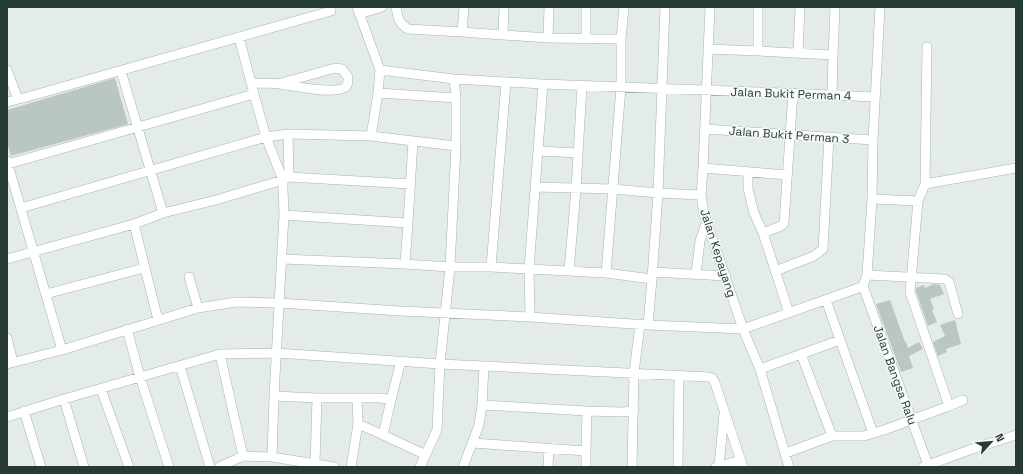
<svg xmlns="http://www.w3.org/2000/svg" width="1023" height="474" font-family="'Space Grotesk',sans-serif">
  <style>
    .building { fill: #bac6c2 }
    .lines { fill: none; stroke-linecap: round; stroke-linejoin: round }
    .minor-casing { stroke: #a7b3b0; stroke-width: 10 }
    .minor { stroke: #fff; stroke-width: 9 }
    .labels { text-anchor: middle; stroke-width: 3; stroke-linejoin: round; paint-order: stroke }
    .street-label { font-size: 12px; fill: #263b36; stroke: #f4f9f7 }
  </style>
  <rect width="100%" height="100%" fill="#e4ece9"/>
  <path class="building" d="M115,78L128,124L11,156L7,143V110Z
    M934,284L940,285L944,294L930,299L934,309L932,310L937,322L928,326L916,291V288L924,285L925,288Z
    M890,300L905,342H906L908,348L919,342L923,349L909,356L913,368L901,372L876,304Z
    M955,320L961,344L946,349L947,352L938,356L933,342L945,336L940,325Z"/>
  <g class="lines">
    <defs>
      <path id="minor" d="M396,7C398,17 398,23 408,29L462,32L464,7
        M549,7L548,38L621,39L624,7
        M665,7L658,193L701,195
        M710,7L703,168L701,195L704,214L743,329L760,369L789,467
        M758,7V51L833,55L835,7
        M359,14L382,7
        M462,32L503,35L504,7
        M503,35L548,38
        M586,39V7
        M708,49L758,51
        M798,53L800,7
        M7,70L18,99
        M380,70L454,79L543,84L784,93L875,97
        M454,79L456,98V146L450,267H491L529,269L530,317
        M251,83C261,83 270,83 279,84C293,86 331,94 344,88C348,86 348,82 348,77L342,69L335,68L278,84
        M543,84L529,269L606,273L652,279L648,325
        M378,93L456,98
        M832,95L833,55
        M7,102L27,97L331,11
        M705,129L873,140
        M288,134L289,177
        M371,136L456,146
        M538,151L578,153
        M7,161L62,350
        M8,164L254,94
        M703,168L787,175
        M748,173V189L754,213L763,233L789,313
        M925,184L927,47
        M535,187L613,189L658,193L652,279
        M872,199L918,201L925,184L1016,168
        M918,201L910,292L949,406L963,400
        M21,208L266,137L288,134L371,136L378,93L380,70L357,7
        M163,213L216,200L283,180L289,177L410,184
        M284,215L408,223L405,264L450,267L440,364L484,366L482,405L479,425L463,467
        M408,223L413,141
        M134,224L158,320
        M763,233L781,226L784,223L793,93
        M7,259L134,224L163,213L121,71
        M282,259L405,264
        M491,267L506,82
        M569,271L576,189L582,86
        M775,271L814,256L823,249L829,137
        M652,272L726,276
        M606,273L621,87V39
        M696,274L700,241L706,224
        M867,275L945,279L949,282L958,314
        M189,277L198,308
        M863,286L928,465
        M46,294L144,268
        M826,300L873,433
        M127,329L140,377L169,467
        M7,338L13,362
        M220,354L243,456
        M801,354L832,436
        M7,364L62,350L198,308L236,302L279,303L400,311L530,317L648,325L743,329L853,290L863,286L867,275L872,199L873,140L880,7
        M180,366L210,467
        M484,366L709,377L712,378L715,383L743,467
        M760,369L840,340
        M101,389L129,467
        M274,396L317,398L315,464
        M317,398H381L391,400L401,361
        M357,398L358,424
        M64,399L84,467
        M391,400L383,435L426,455
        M482,405L587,411L621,412L634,411
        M24,411L41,467
        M7,417L64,399L220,354L277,353L440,364L437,430L420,467
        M473,443L586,451L587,411
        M586,451V467
        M786,453L832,436H864L884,430L949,406
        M272,457L334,467
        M719,466L724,414
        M219,467L243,456L272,457L274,396L284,215L283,189V180L266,137L254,94L239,37
        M351,467L358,424L383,435
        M548,467L549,448
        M632,467L634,373L640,324
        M678,467L679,375
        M716,467L741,460
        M923,467L972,449L1016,435"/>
    </defs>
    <use href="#minor" class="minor-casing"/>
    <use href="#minor" class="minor"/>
  </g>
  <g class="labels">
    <g class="street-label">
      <text transform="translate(791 94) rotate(2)" y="4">Jalan Bukit Perman 4</text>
      <text transform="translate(789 135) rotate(4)" y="4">Jalan Bukit Perman 3</text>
      <text transform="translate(718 253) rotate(72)" y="4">Jalan Kepayang</text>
      <text transform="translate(895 375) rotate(70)" y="4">Jalan Bangsa Ralu</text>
    </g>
  </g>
  <rect width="1023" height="474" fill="none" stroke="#263b36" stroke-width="16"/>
  <g transform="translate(991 442) rotate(63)" stroke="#f4f9f7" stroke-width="3" paint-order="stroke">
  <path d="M0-3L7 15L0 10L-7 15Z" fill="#263b36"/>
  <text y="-6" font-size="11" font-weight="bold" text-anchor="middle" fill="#263b36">N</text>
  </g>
</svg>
